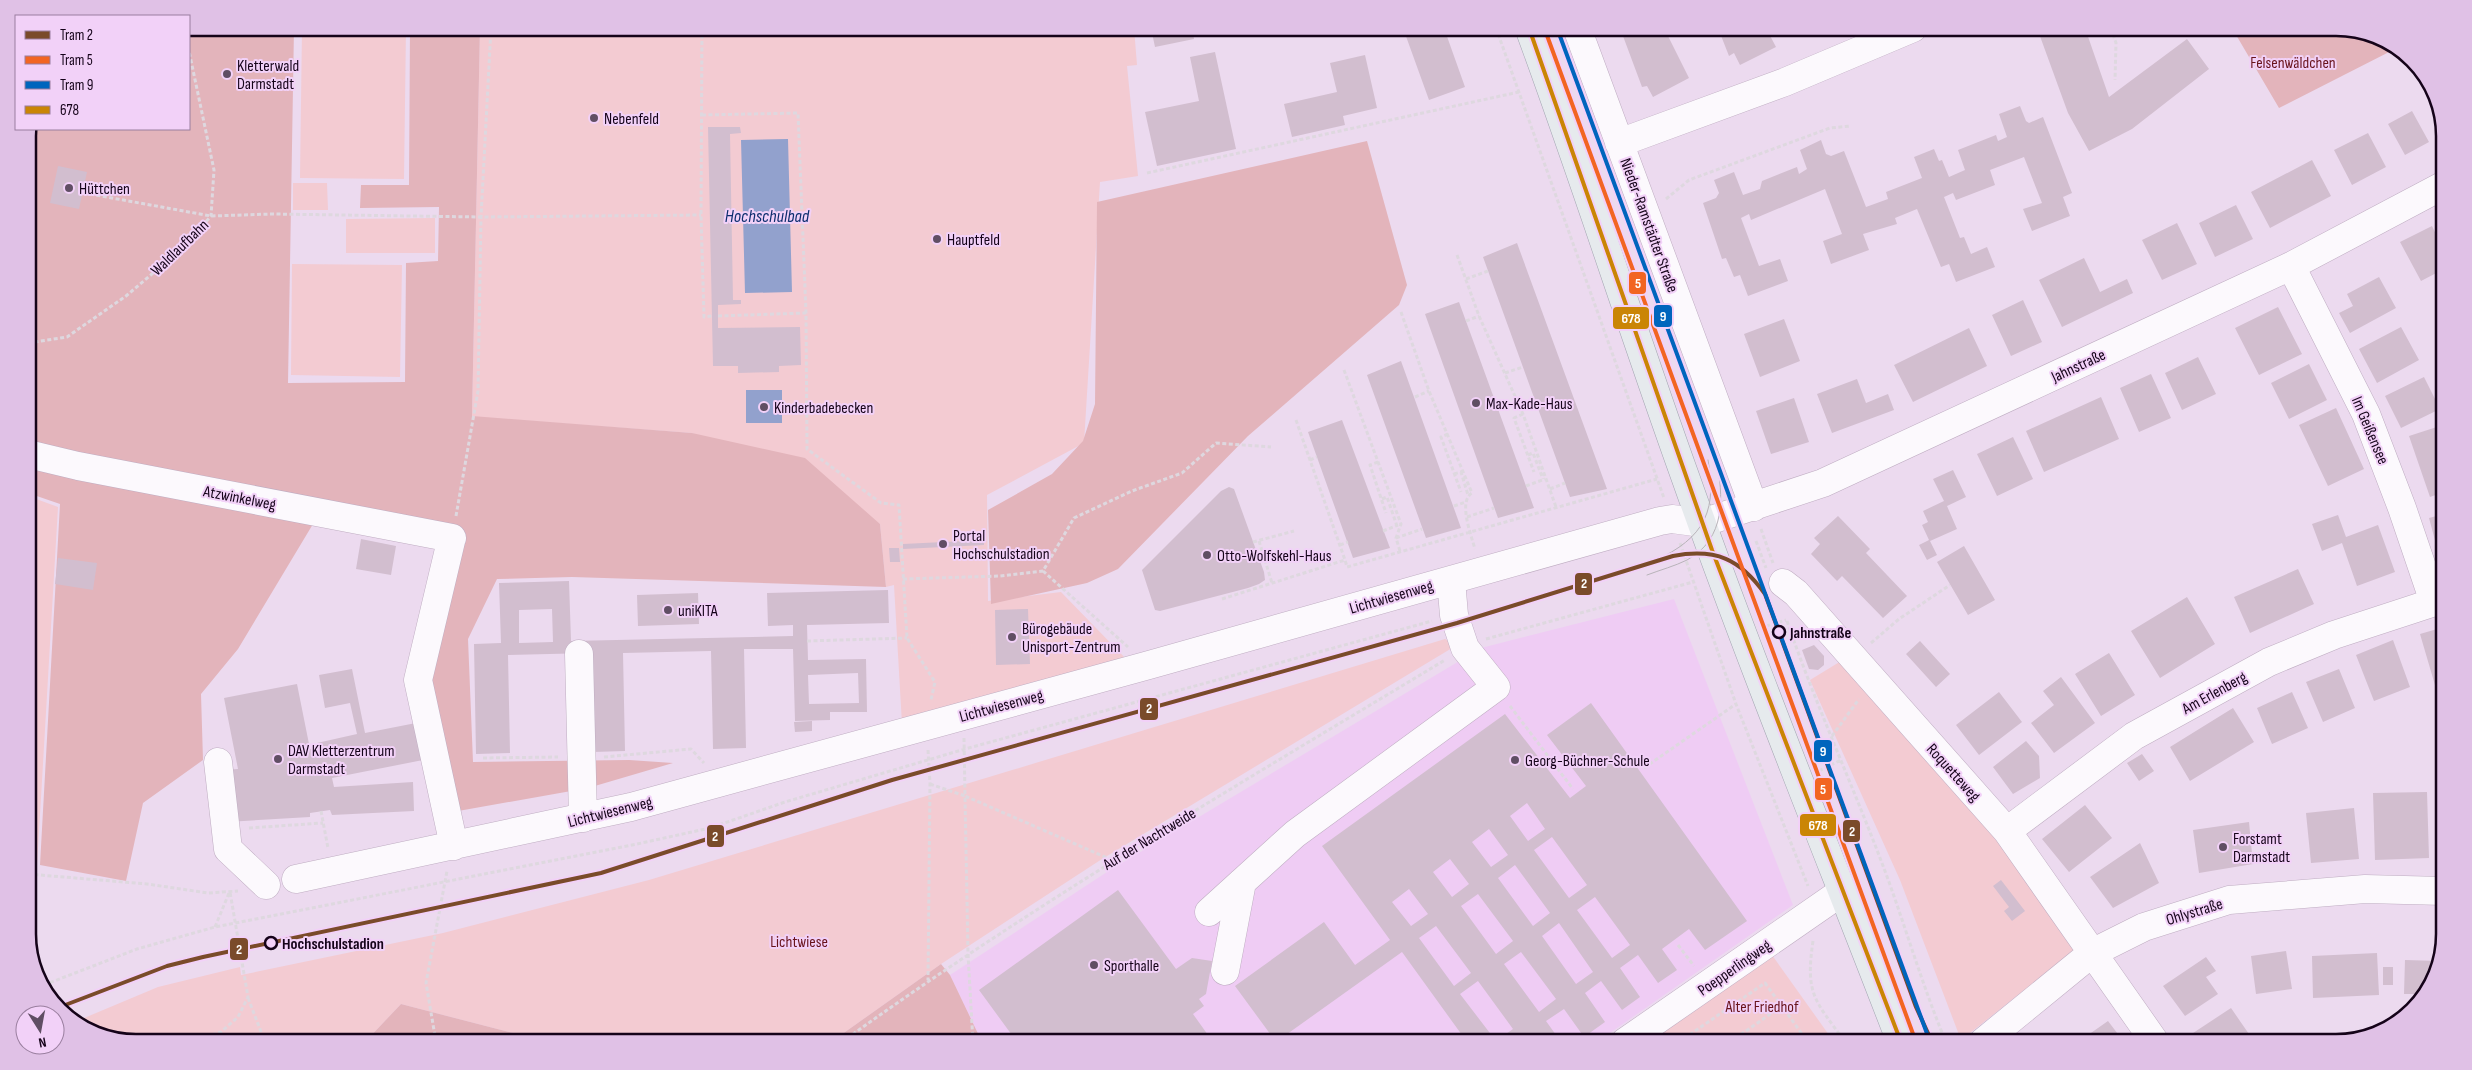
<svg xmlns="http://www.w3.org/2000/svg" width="2472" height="1070" font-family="'Sofia Sans Condensed',sans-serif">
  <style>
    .built { fill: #efccf4 }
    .green { fill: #f3cbd2 }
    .forest { fill: #e3b4bb }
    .water { fill: #92a1cd }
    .building { fill: #d2becf; fill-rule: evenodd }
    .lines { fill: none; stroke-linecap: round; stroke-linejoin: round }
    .minor-casing { stroke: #bfadc2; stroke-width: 29 }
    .major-casing { stroke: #a2a5b1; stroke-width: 29 }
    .path { stroke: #ded8df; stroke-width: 3; stroke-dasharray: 4 2.5; stroke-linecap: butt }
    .minor { stroke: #fcf9fd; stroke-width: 28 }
    .major { stroke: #e6eaed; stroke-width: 28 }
    .tram { stroke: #b8b3b9; stroke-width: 1 }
    .bus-1-casing { stroke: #f2d1f8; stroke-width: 8 }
    .bus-1 { stroke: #ca8505; stroke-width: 4 }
    .tram-1-casing { stroke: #f2d1f8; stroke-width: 8 }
    .tram-2-casing { stroke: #f2d1f8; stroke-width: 8 }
    .tram-3-casing { stroke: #f2d1f8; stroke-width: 8 }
    .tram-1 { stroke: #7a4b2a; stroke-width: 4 }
    .tram-2 { stroke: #f26522; stroke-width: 4 }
    .tram-3 { stroke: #0065bd; stroke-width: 4 }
    .poi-dot { fill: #604e64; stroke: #f2d1f8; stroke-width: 2 }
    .stop-dot { fill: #f2d1f8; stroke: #150319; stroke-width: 2.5 }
    .labels { text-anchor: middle; stroke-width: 4; stroke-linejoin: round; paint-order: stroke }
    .park-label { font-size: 16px; fill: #68131b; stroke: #f2d1f8 }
    .poi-label { font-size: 16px; fill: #150319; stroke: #f2d1f8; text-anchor: start }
    .street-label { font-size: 16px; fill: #150319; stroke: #f2d1f8 }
    .stop-label { font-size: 16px; font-weight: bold; fill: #150319; stroke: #f2d1f8; text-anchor: start }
    .water-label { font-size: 18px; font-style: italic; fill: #0d2e6e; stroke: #f2d1f8 }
    .rim { fill: none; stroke: #150319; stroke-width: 2.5 }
    .line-badge { stroke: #f2d1f8; stroke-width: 2 }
    .badge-label { font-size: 14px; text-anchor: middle; font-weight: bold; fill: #fff }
  </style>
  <rect width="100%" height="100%" fill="#ecdaef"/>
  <path class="built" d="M1674,599L1793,905L1597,1042H982L950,975L1107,872L1481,648Z"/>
  <path class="green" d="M302,28H406L404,179L300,178Z
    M480,28H1134L1137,65L1127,66L1138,176L1100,182L1084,443L987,495L988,601L1061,592L1130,663L902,724L894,585L886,587L880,524L692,433L472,417Z
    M293,183H327L328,210H293Z
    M435,218V253H346V219Z
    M292,264L402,265L400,377L291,375Z
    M28,496L58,507L37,866L28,867Z
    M1445,639L1457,645L1102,859L941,964L831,1042H547L401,1004L365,1042H136L95,1034L77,1021L158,987L240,967L241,975L443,933L649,880Z
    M1846,658L1999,836L2074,951L1961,1040L1900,880L1810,680Z
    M1772,955L1834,1042H1646Z"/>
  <path class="forest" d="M189,28H294L288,383L405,382L406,263L438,261L439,207L360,208L361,185H409L410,28H480L472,416L692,433L805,458L880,524L886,587L572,577L497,579L468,639L473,762L629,760L673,763L588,788L447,813L420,680L456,536L322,509L238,649L201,694L203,760L143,803L126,881L40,865L60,504L28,493V129H189Z
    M2232,28H2336L2377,36L2395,49L2279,108Z
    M1367,141L1407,285L1399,305L1248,436L1118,569L1087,583L991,604L988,510L1052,474L1083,441L1095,404L1097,202Z
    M941,964L950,975L982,1042H831Z
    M401,1004L547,1042H365Z"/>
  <path class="water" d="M788,139L792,292L745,293L741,140Z
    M746,390H782V423H746Z"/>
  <path class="building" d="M1151,28H1192L1194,39L1155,47Z
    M1227,28H1252L1228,33Z
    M1403,28H1444L1465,87L1429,100Z
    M1620,28H1664L1689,78L1653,97L1647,86L1642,87Z
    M1718,28H1766L1776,47L1740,65L1734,53L1729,56Z
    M2037,28H2085L2109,97L2187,39L2209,69L2132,129L2089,151L2068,113Z
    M1215,52L1236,149L1157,166L1145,112L1199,101L1190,57Z
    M1365,55L1377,108L1343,116L1345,125L1292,137L1284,104L1337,92L1330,63Z
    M2020,106L2026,121L2029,123L2043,117L2072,193L2063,197L2070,216L2032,231L2023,209L2042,203L2024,157L1990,170L1995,185L1956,200L1953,193L1944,197L1960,238L1964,237L1971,254L1987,247L1995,267L1956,282L1949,264L1941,267L1917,209L1895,218L1897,224L1863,234L1869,250L1831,264L1823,241L1842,234L1825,189L1751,220L1749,214L1741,218L1759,266L1780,259L1788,281L1748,296L1740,275L1734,277L1726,258L1722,259L1703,203L1716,198L1719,193L1714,180L1734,172L1743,195L1760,189L1762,181L1797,167L1799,174L1807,169L1800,150L1821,140L1826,154L1831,156L1844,151L1866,207L1888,199L1886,192L1922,178L1914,157L1934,149L1939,161L1942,160L1949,177L1965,170L1958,150L1996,135L1998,141L2007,137L1999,114Z
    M2412,111L2429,142L2405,155L2388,124Z
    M708,127H740L741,133L730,134L733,300H741V304L718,305V328L800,327L801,365L779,366V372L738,373V366H713Z
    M2368,133L2386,167L2352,185L2334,150Z
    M2312,160L2331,196L2270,228L2251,192Z
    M58,166L87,172L79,209L50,203Z
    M2236,205L2253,239L2215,257L2199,223Z
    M2177,223L2197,264L2162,280L2142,240Z
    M2432,226L2444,251V269L2421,281L2400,242Z
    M1517,243L1607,489L1570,497L1565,483L1483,257Z
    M2084,258L2100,292L2127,279L2133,293L2062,327L2039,280Z
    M2379,277L2396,308L2350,333L2339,313L2353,306L2347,294Z
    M2023,300L2042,342L2011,356L1992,315Z
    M1459,302L1534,508L1498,518L1425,314Z
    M2278,307L2302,354L2259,375L2235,328Z
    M1784,319L1800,361L1760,377L1744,334Z
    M2401,327L2419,360L2377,383L2359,349Z
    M1969,328L1987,366L1913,402L1894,365Z
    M2198,357L2216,394L2182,410L2165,373Z
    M1401,361L1461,528L1426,538L1367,375Z
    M2309,364L2327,400L2289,419L2271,383Z
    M2151,374L2171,418L2139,432L2120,388Z
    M2424,377L2440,409L2401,428L2385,396Z
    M1857,379L1866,403L1888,394L1894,410L1832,433L1817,394Z
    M2101,397L2119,439L2044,472L2026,431Z
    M1794,398L1809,442L1771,454L1756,411Z
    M2336,408L2364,469L2328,486L2299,425Z
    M1342,420L1390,548L1353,558L1308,432Z
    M2443,425L2444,492L2430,497L2409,436Z
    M2013,437L2033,479L1997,496L1977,454Z
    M1953,470L1966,497L1947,506L1957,529L1930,541L1937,555L1927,560L1919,545L1929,540L1922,525L1928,522L1923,511L1944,501L1933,479Z
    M1229,487L1234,489L1264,572L1265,580L1259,584L1248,588L1160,611L1155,610L1142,570L1221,491Z
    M2444,514V558L2440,559L2429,518Z
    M2338,515L2346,537L2378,525L2395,572L2357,586L2342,543L2322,551L2312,524Z
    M1838,516L1870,549L1866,553L1907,596L1883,618L1842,576L1837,581L1811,554L1820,544L1814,538Z
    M361,539L396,546L391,575L356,569Z
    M984,540V545L903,549V544Z
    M1964,546L1995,600L1968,615L1937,562Z
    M889,548H899L900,562H890Z
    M58,558L97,563L93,590L55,584Z
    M2298,569L2314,604L2250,633L2234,597Z
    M569,581L571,641L793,636V625L768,626L767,593L888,590L889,623L807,625L808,660L866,659L867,712H830V720L795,721L793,649H744L746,748L713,749L711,651L623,653L625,751L593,752L591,653L508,655L510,753L476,754L474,644L501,643L499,583ZM552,609L553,642L519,643V610ZM858,673L859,703L809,704L808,675Z
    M698,593L699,624L638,626L637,595Z
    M2187,597L2215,644L2160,678L2131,631Z
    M1028,609L1030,664L996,665L995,610Z
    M2444,627V690L2437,692L2420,634Z
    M2393,640L2410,687L2374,701L2356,655Z
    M1920,641L1950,674L1936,687L1906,654Z
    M1814,645L1824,656V665L1818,670L1809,669L1802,650Z
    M2109,653L2135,695L2101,716L2075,674Z
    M352,669L365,733L416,723L423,760L332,778L334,787L413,782L414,811L332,815L330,810L310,813V817L227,822L224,770L238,769L224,698L297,684L310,749L318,748L317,743L357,734L350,703L325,708L319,675Z
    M2339,669L2355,708L2323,722L2306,682Z
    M2061,677L2095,723L2054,753L2031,723L2054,705L2043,691Z
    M1999,692L2022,722L1979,755L1956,725Z
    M2292,692L2308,728L2272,744L2257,708Z
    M1591,703L1747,921L1705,950L1689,929L1662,949L1677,970L1658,983L1638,955L1620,968L1640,997L1622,1010L1601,981L1585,993L1605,1022L1584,1037L1564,1009L1546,1021L1561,1042H1526L1522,1038L1517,1042H1467L1402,952L1276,1042L1235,986L1324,922L1355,965L1390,940L1322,846L1505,714L1570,798L1586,786L1547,735ZM1527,803L1545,829L1528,841L1510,816ZM1489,829L1508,855L1491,867L1472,842ZM1552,837L1587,885L1569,898L1534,850ZM1450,859L1469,884L1452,897L1433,872ZM1515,865L1550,913L1533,926L1498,878ZM1409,889L1428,914L1411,926L1392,902ZM1478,894L1513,941L1496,954L1461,906ZM1595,897L1630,945L1612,958L1577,910ZM1559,923L1593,972L1576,984L1542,936ZM1436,926L1471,973L1454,986L1419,938ZM1521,952L1556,999L1539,1012L1504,964ZM1478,981L1513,1029L1496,1041L1460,994Z
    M2233,708L2254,742L2190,781L2170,747Z
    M812,721V731L795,732L794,722Z
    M2026,741L2039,756L2040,778L2013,794L1993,767Z
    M2142,754L2154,771L2139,781L2127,763Z
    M2427,792L2429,858L2375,860L2373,793Z
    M2085,805L2112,838L2069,872L2042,839Z
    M2354,808L2359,859L2311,863L2306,813Z
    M2249,822L2253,864L2199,873L2193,830Z
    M2140,843L2159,883L2113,908L2090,877Z
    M2001,880L2025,911L2012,921L2004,911L2009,907L1993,886Z
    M1118,890L1176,969L1192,958L1212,961L1206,994L1199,999L1204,1006L1193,1014L1208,1035L1198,1042H1017L979,990Z
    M2286,951L2292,989L2256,994L2251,956Z
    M2377,953L2379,995L2313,998L2312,956Z
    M2206,957L2216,971L2206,977L2218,994L2185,1016L2163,986Z
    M2405,960L2439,961L2436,975L2421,994H2404Z
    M2383,967H2393V985H2383Z
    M2231,1008L2251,1037L2243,1042H2191L2187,1037Z
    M2108,1021L2124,1042H2078Z"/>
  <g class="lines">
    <defs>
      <path id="minor" d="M1577,28L1754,507
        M1619,143L1785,82L1913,28
        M2291,266L2366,414L2402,508L2434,602
        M28,454L78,466L452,538
        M451,541L418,680L454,846
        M1783,583L1796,593L2007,831L2155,1042
        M579,654L583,818
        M218,762L228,849L266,885
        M2007,831L2134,736L2269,662L2334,635L2444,599
        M296,879L631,807L1149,665L1660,521L1672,519L1702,523L1823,483L2291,266L2444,185
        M1209,912L1295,834L1496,687L1465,648L1454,615L1451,580
        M1225,971L1242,882
        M1625,1042L1843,891
        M1983,1042L2092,953L2144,927L2229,900L2365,889L2444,891"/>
      <path id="major" d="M1529,28C1584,177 1632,329 1686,479C1753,669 1829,855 1901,1042"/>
    </defs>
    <use href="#minor" class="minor-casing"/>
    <use href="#major" class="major-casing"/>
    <path class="path" d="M702,28L701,215L704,317L712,316
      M1496,28L1664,498
      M2111,28L2116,43L2115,80
      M702,115L798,113L806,313
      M1147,173L1519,92
      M90,194L211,216L272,214L481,217L701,215
      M1666,199L1689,180L1830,128L1851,126
      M1457,255L1479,316L1523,414L1556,507
      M1466,279L1488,271
      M1401,312L1429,391L1472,493C1458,501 1471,535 1475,549
      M718,316L806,313L807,449L881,503L899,505L907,638L935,682L931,700
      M1466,321L1479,316
      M28,343L67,337L126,296L185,246L211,216L214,170L189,51
      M1344,370L1401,524L1396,538L1400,551
      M1505,373L1523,367
      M1415,397L1429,391
      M1523,414L1514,418L1534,472
      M1296,420L1345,560
      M1448,434L1441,437L1461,492
      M1528,455L1533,453L1543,479
      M1310,460L1317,457
      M1378,462L1370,465L1386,513
      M1454,474L1461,472L1468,495
      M1526,486L1545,479
      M1550,489L1565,483
      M1382,499L1387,497L1397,526
      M1454,506L1466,502
      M456,516L478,391L481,217L491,28
      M1467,517L1494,508
      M1761,529L1773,563
      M1383,531L1398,525
      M1396,538L1422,529
      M1259,541L1272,583
      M1756,541L1766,568
      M1253,542L1294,531
      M1680,543L1736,704L1808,886
      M1340,545L1348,542
      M1043,571L1128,647
      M903,579L1000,576L1043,571L1074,518L1132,491L1182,473L1216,443L1271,447
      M28,598L31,617L29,874
      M1222,599L1345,560L1347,567L1657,479
      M1787,621C1817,709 1857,794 1889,882C1908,935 1924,990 1946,1042
      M1766,626L1786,620
      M1486,639L1693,582
      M807,641L907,638
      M1871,643L1899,619L1950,585
      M1510,706L1573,789
      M1832,736L1859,699
      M964,738L965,796L1112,860
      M928,750L930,783L928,980
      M604,757L691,749L704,763
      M483,758L558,757
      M1644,768L1736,704
      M1819,771L1841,760
      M930,784L965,796L968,954L973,1042
      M321,811L328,848
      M249,828L323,823
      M28,874L147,884L208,893L238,891
      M215,927L229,893
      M1813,941C1805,995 1815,1000 1845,1042
      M1678,945L1694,966
      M44,985L137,949L215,927L637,844L710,828L785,802L965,749L1432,621
      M248,998L265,1042
      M212,1035L221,1032L238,1017L248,997L230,892
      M211,1038L228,1042
      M172,1042C237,1031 300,1038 364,1042
      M436,1042L426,983L447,871
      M842,1042C1035,903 1241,783 1445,660
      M1679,1042L1765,983L1808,1042
      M1730,1042L1782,1006
      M1781,1042L1784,1040L1786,1042"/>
    <use href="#minor" class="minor"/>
    <use href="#major" class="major"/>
    <path class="tram" d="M1646,565C1698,542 1719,519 1708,460
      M1647,575C1660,570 1675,566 1687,560C1726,539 1724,496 1716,459"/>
    <defs>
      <path id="bus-1" d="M1529,28L1712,550L1901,1042"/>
    </defs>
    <use href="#bus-1" class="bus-1-casing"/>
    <use href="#bus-1" class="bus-1"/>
    <defs>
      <path id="tram-1" d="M60,1007L167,966L203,957L601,873L892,780L1457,623L1673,556C1716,548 1740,559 1765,594L1916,1007L1932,1042"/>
      <path id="tram-2" d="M1545,30L1916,1042"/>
      <path id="tram-3" d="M1557,28L1929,1039"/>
    </defs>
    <use href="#tram-1" class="tram-1-casing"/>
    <use href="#tram-2" class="tram-2-casing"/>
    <use href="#tram-3" class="tram-3-casing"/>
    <use href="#tram-1" class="tram-1"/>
    <use href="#tram-2" class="tram-2"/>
    <use href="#tram-3" class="tram-3"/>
  </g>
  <g class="poi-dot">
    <circle cx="227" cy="74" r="5"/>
    <circle cx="594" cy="118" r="5"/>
    <circle cx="69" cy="188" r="5"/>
    <circle cx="937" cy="239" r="5"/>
    <circle cx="1476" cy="403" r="5"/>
    <circle cx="764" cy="407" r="5"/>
    <circle cx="943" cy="544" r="5"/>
    <circle cx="1207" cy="555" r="5"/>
    <circle cx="668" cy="610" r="5"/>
    <circle cx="1012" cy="637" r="5"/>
    <circle cx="278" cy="759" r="5"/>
    <circle cx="1515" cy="760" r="5"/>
    <circle cx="2223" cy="847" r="5"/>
    <circle cx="1094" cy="965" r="5"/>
  </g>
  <g class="stop-dot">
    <circle cx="1779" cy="632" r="6"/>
    <circle cx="271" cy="943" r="6"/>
  </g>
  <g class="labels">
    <g class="park-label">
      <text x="2293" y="68">Felsenwäldchen</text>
      <text x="799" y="947">Lichtwiese</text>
      <text x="1762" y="1012">Alter Friedhof</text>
    </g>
    <g class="poi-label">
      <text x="237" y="71">Kletterwald<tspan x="237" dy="18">Darmstadt</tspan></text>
      <text x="604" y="124">Nebenfeld</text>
      <text x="79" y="194">Hüttchen</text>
      <text x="947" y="245">Hauptfeld</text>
      <text x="1486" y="409">Max-Kade-Haus</text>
      <text x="774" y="413">Kinderbadebecken</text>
      <text x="953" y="541">Portal<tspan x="953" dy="18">Hochschulstadion</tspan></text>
      <text x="1217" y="561">Otto-Wolfskehl-Haus</text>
      <text x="678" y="616">uniKITA</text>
      <text x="1022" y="634">Bürogebäude<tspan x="1022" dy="18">Unisport-Zentrum</tspan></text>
      <text x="288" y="756">DAV Kletterzentrum<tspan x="288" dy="18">Darmstadt</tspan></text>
      <text x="1525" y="766">Georg-Büchner-Schule</text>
      <text x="2233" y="844">Forstamt<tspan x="2233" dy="18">Darmstadt</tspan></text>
      <text x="1104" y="971">Sporthalle</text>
    </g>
    <g class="street-label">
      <text transform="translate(1650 225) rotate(70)" y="6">Nieder-Ramstädter Straße</text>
      <text transform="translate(179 247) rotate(-44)" y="6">Waldlaufbahn</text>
      <text transform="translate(2078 365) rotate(-25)" y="6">Jahnstraße</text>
      <text transform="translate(2371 430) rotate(67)" y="6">Im Geißensee</text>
      <text transform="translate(240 497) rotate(11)" y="6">Atzwinkelweg</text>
      <text transform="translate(1391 596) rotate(-16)" y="6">Lichtwiesenweg</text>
      <text transform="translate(2214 692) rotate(-29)" y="6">Am Erlenberg</text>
      <text transform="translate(1001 705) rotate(-15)" y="6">Lichtwiesenweg</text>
      <text transform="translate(1954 772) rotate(48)" y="6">Roquetteweg</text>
      <text transform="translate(610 811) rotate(-14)" y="6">Lichtwiesenweg</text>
      <text transform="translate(1149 838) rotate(-31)" y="6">Auf der Nachtweide</text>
      <text transform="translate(2194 911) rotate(-17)" y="6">Ohlystraße</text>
      <text transform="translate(1734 967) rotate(-35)" y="6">Poepperlingweg</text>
    </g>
    <g class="stop-label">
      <text x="1790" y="638">Jahnstraße</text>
      <text x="282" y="949">Hochschulstadion</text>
    </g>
    <g class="water-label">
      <text x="767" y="222">Hochschulbad</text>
    </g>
  </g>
  <path d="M0 0H2472V1070H0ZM136 36H2336A100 100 0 0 1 2436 136V934A100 100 0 0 1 2336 1034H136A100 100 0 0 1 36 934V136A100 100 0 0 1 136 36Z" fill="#e0c1e6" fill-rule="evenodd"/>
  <path class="rim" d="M136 36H2336A100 100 0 0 1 2436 136V934A100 100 0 0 1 2336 1034H136A100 100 0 0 1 36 934V136A100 100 0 0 1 136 36Z"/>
  <g class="line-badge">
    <rect x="1628" y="271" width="19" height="24" rx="5" fill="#f26522"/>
    <rect x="1653" y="304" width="20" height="24" rx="5" fill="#0065bd"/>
    <rect x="1612" y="306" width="38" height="24" rx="5" fill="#ca8505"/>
    <rect x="1574" y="572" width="19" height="24" rx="5" fill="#7a4b2a"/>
    <rect x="1139" y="697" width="20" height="24" rx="5" fill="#7a4b2a"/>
    <rect x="1813" y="739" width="20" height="24" rx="5" fill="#0065bd"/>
    <rect x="1814" y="777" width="19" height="24" rx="5" fill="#f26522"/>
    <rect x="1799" y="813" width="38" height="24" rx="5" fill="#ca8505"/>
    <rect x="1842" y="819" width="19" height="24" rx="5" fill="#7a4b2a"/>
    <rect x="706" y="824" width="19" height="24" rx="5" fill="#7a4b2a"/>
    <rect x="229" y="937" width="20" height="24" rx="5" fill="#7a4b2a"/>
  </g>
  <g class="badge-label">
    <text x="1638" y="288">5</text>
    <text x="1663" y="321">9</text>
    <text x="1631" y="323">678</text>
    <text x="1584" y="588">2</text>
    <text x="1149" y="713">2</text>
    <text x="1823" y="756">9</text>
    <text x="1823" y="794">5</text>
    <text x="1818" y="830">678</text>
    <text x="1852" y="836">2</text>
    <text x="715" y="841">2</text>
    <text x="239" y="954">2</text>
  </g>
  <rect x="15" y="15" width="175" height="115" fill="#f2d1f8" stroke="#9a7f9f"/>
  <rect x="25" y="31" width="25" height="8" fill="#7a4b2a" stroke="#9a7f9f"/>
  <text x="60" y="40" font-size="15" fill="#150319">Tram 2</text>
  <rect x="25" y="56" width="25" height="8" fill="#f26522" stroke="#9a7f9f"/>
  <text x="60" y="65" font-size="15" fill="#150319">Tram 5</text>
  <rect x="25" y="81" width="25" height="8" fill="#0065bd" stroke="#9a7f9f"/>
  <text x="60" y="90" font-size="15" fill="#150319">Tram 9</text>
  <rect x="25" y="106" width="25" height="8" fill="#ca8505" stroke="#9a7f9f"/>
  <text x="60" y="115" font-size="15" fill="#150319">678</text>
  <g transform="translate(40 1030) rotate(169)"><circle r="24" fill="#f2d1f8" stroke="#9a7f9f"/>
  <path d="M0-4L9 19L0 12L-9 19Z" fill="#604e64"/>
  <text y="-8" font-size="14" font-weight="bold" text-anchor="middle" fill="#150319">N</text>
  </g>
</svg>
